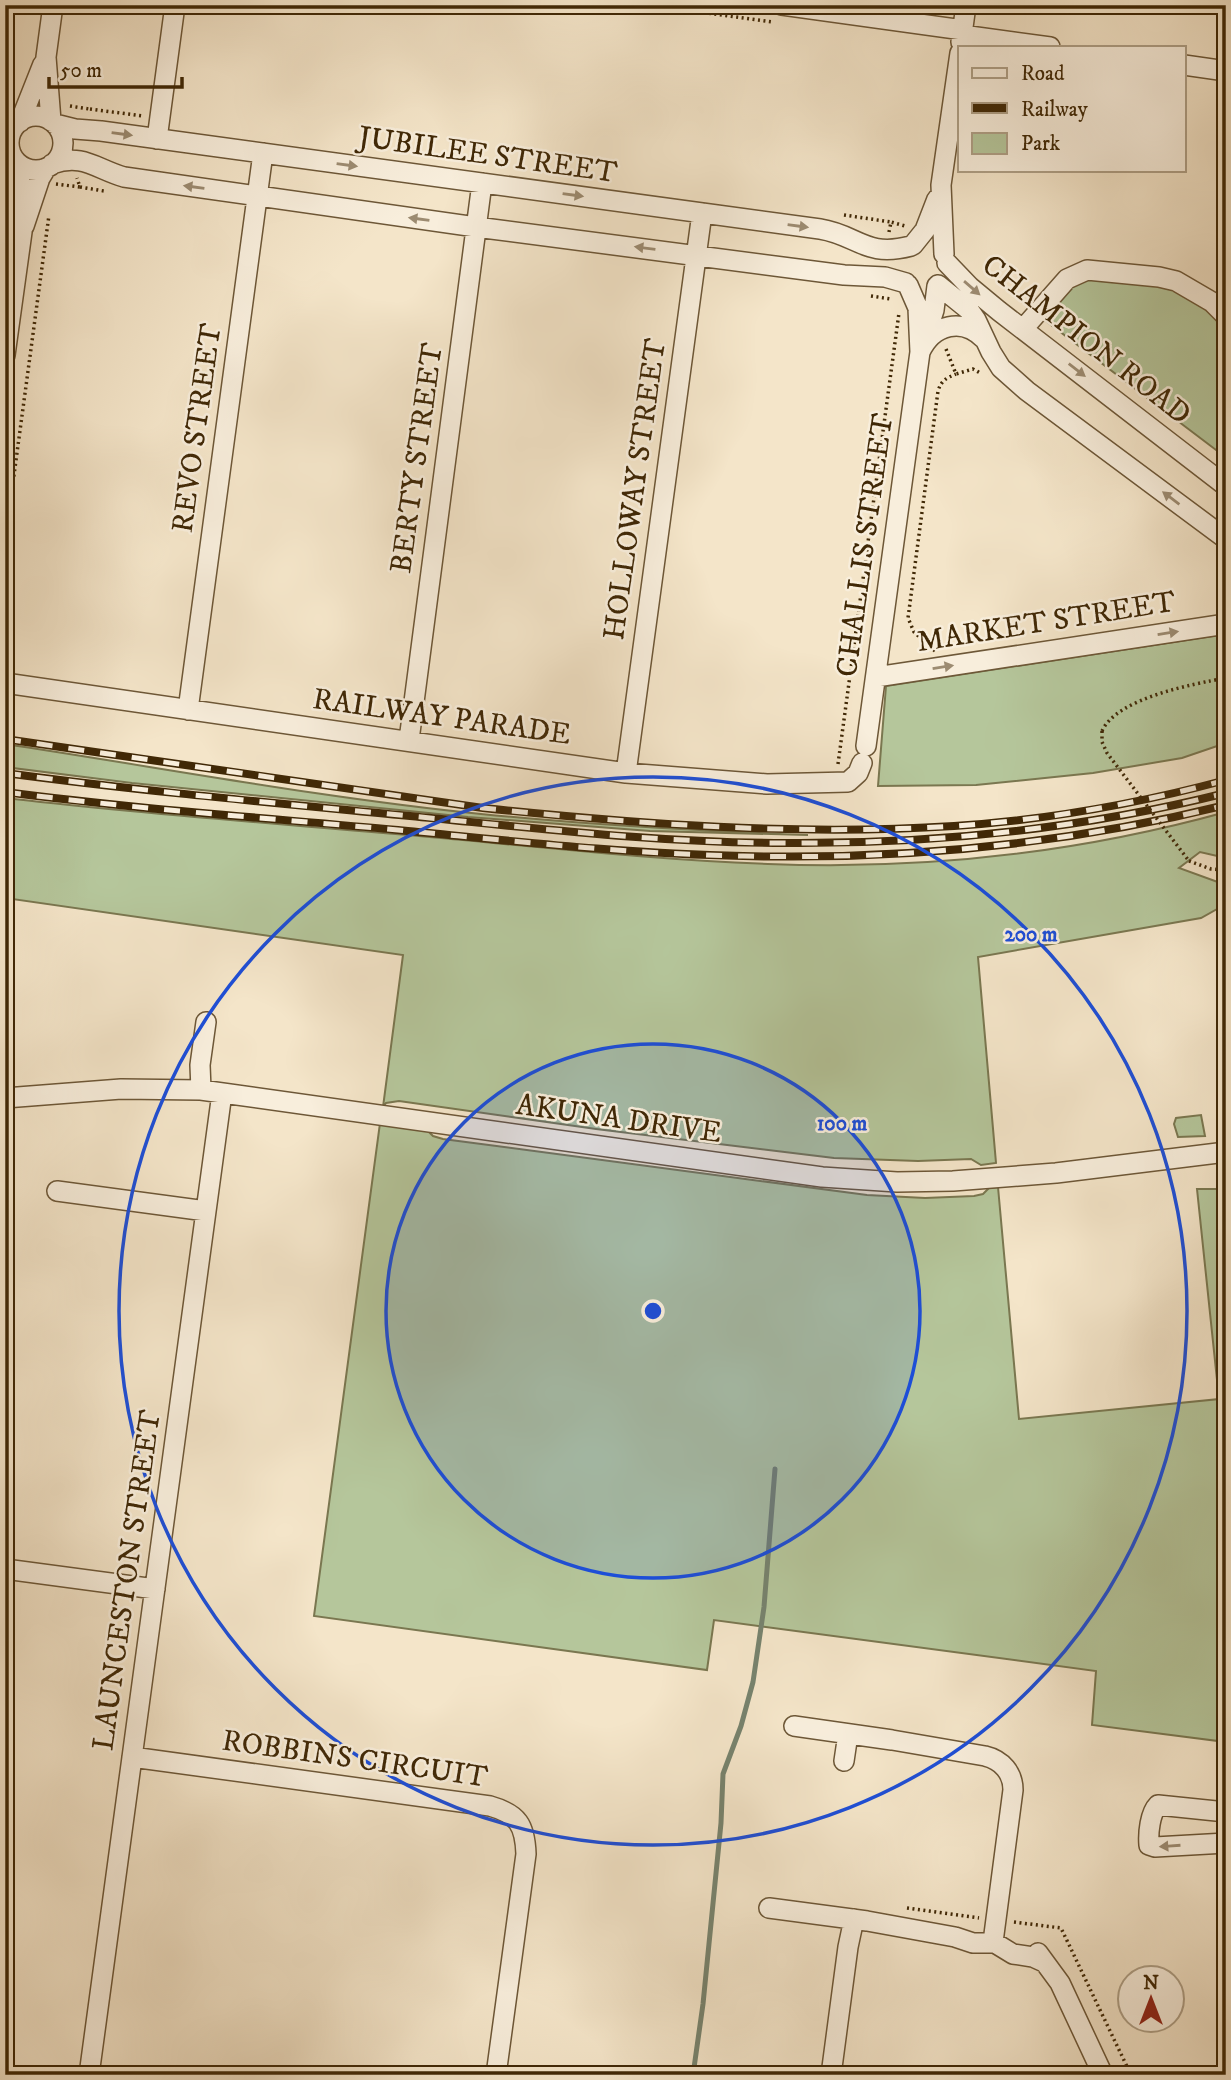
<svg xmlns="http://www.w3.org/2000/svg" width="1231" height="2080" font-family="'IM FELL DW Pica',serif">
  <style>
    .green { fill: #b5c69b; stroke: #7a7750; stroke-width: 2 }
    .lines { fill: none; stroke-linecap: round; stroke-linejoin: round }
    .stream { stroke: #77836e; stroke-width: 5 }
    .minor-casing { stroke: #6d5737; stroke-width: 22 }
    .path { stroke: #402806; stroke-width: 3.5; stroke-dasharray: 2 3.5; stroke-linecap: butt }
    .minor { stroke: #f8eedc; stroke-width: 19 }
    .rail-casing { stroke: #402806; stroke-width: 8 }
    .rail { stroke: #f8eedc; stroke-width: 5; stroke-dasharray: 16; stroke-linecap: butt }
    .path-bridge { stroke: #402806; stroke-width: 3.5; stroke-dasharray: 2 3.5; stroke-linecap: butt }
    .oneway { fill: #9c8b71 }
    .ring { fill: none; stroke: #1d4ed8; stroke-width: 3.5 }
    .labels { text-anchor: middle; stroke-width: 5; stroke-linejoin: round; paint-order: stroke }
    .street-label { font-size: 30px; fill: #402806; stroke: #f8eedc }
    .centre { fill: #1d4ed8; stroke: #f8eedc; stroke-width: 3.5 }
    .ring-label { font-size: 21px; text-anchor: middle; font-weight: bold; fill: #1d4ed8; stroke: #f8eedc; stroke-width: 5; stroke-linejoin: round; paint-order: stroke }
  </style>
  <rect width="100%" height="100%" fill="#f4e5c9"/>
  <filter id="stains"><feTurbulence type="fractalNoise" baseFrequency=".00286" numOctaves="4"/><feColorMatrix values="0 0 0 0 .2 0 0 0 0 .09 0 0 0 0 .02 0 0 0 .5 -.17"/></filter>
  <radialGradient id="worn" r=".72"><stop offset=".6" stop-color="#630" stop-opacity="0"/><stop offset="1" stop-color="#630" stop-opacity=".3"/></radialGradient>
  <path class="green" d="M1079,277L1179,288L1218,319L1226,335V446L1220,453L1042,318Z
    M1226,634V743L1182,758L1093,773L976,785L878,786L886,686Z
    M5,744C164,768 322,798 481,814C590,825 699,831 808,835L650,831L468,817L132,783L5,767Z
    M5,798C150,815 296,825 441,838C550,848 659,860 768,864C921,870 1078,853 1226,812V858L1200,852L1179,868L1226,885V904L1201,918L978,957L996,1163L981,1165L971,1159L918,1161L834,1158L596,1129L399,1101L386,1103L383,1107L403,955L5,898Z
    M1201,1115L1205,1136L1178,1137L1174,1124L1176,1118Z
    M380,1123L426,1129L433,1136L443,1139L867,1195L925,1198L974,1196L983,1194L989,1188L998,1187L1019,1419L1219,1399L1197,1189H1226V1742L1092,1725L1096,1671L714,1620L707,1670L314,1616Z"/>
  <g class="lines">
    <path class="stream" d="M693,2075L703,2004L721,1823L723,1774L741,1726L753,1682L764,1607L775,1469"/>
    <defs>
      <path id="minor" d="M782,5L963,30
        M962,35L1050,47
        M961,42L966,5
        M1184,65L1226,71
        M9 143a27 27 0 1 1 54 0a27 27 0 1 1-54 0Z
        M51,121L46,57L53,5
        M20,122L43,64
        M55,124L75,129L101,131L820,229C858,235 865,258 911,246
        M157,139L175,5
        M52,164C83,153 96,169 124,177L476,227L844,275L885,277L906,283
        M24,226L40,178L46,168
        M913,245L925,230L937,199
        M944,254L941,185L960,53
        M947,263L970,287L999,311L1226,486
        M938,285L969,310L976,320L991,352L1001,368L1027,391L1226,539
        M1023,329L1067,279L1087,270L1159,277L1176,281L1212,302L1226,316
        M924,341L934,310L937,286
        M920,352C933,324 963,317 984,339
        M5,355L22,232L19,164
        M876,677L1226,624
        M5,683L626,773L767,784L848,782L858,773L862,763
        M188,710L263,153
        M409,740L482,183
        M866,746L920,352L918,308L908,285
        M626,773L702,213
        M201,1090L200,1065L206,1022
        M5,1098L121,1089L201,1090L822,1177L897,1182L953,1181L1056,1173L1226,1152
        M57,1191L206,1211
        M5,1569L155,1589
        M794,1726L892,1740L985,1756C1002,1760 1013,1773 1013,1790L993,1942
        M132,1757L490,1806C518,1814 525,1825 526,1854L496,2075
        M844,1761L848,1734
        M1226,1812L1158,1805C1150,1813 1148,1833 1149,1845L1155,1847L1226,1843
        M769,1908L867,1921L955,1937L973,1943H995L1013,1954L1033,1957L1044,1962
        M1038,1953L1060,1983L1103,2075
        M89,2075L222,1093
        M831,2075L848,1947L854,1919"/>
    </defs>
    <use href="#minor" class="minor-casing"/>
    <path class="path" d="M649,5L773,22
      M70,106L89,109
      M90,109L143,116
      M56,184L80,187L77,178
      M80,187L104,191
      M844,215L891,222
      M889,232L891,222L905,226
      M871,296L891,299
      M946,349L956,374L973,369L982,374
      M5,542L49,215
      M935,651L914,632L908,618L938,391C941,381 946,378 956,374
      M1102,731C1117,698 1193,684 1226,678
      M838,764L899,313
      M1189,861L1211,869L1226,870
      M907,1908L979,1918
      M1014,1922L1061,1928L1131,2075"/>
    <use href="#minor" class="minor"/>
    <defs>
      <path id="rail" d="M5,739L483,808C639,824 797,836 954,826C1045,820 1137,804 1226,780
        M5,773C140,791 275,803 410,816C535,828 660,843 786,843C934,844 1082,829 1226,793
        M5,792C136,809 267,818 398,830C513,841 628,854 743,856C905,860 1068,844 1226,805"/>
    </defs>
    <use href="#rail" class="rail-casing"/>
    <use href="#rail" class="rail"/>
    <path class="path-bridge" d="M1102,731V742L1107,753L1189,861"/>
  </g>
  <defs><path id="oneway-solid" d="M-6-.8H1V-3.2L6.5 0L1 3.2V.8H-6Z" transform="scale(1.75)"/></defs>
  <g class="oneway">
    <use href="#oneway-solid" transform="translate(122 134) rotate(8)"/>
    <use href="#oneway-solid" transform="translate(347 165) rotate(8)"/>
    <use href="#oneway-solid" transform="translate(194 187) rotate(-172)"/>
    <use href="#oneway-solid" transform="translate(573 195) rotate(8)"/>
    <use href="#oneway-solid" transform="translate(419 219) rotate(-172)"/>
    <use href="#oneway-solid" transform="translate(798 226) rotate(8)"/>
    <use href="#oneway-solid" transform="translate(645 248) rotate(-173)"/>
    <use href="#oneway-solid" transform="translate(972 288) rotate(41)"/>
    <use href="#oneway-solid" transform="translate(1077 370) rotate(38)"/>
    <use href="#oneway-solid" transform="translate(1171 498) rotate(-143)"/>
    <use href="#oneway-solid" transform="translate(1168 633) rotate(-9)"/>
    <use href="#oneway-solid" transform="translate(943 667) rotate(-9)"/>
    <use href="#oneway-solid" transform="translate(1170 1846) rotate(176)"/>
  </g>
  <circle cx="653" cy="1311" r="267" fill="#1d4ed8" fill-opacity=".12"/>
  <g class="ring">
    <circle cx="653" cy="1311" r="267"/>
    <circle cx="653" cy="1311" r="534"/>
  </g>
  <g class="labels">
    <g class="street-label">
      <text transform="translate(488 154) rotate(8)" y="10">JUBILEE STREET</text>
      <text transform="translate(1087 339) rotate(38)" y="10">CHAMPION ROAD</text>
      <text transform="translate(196 428) rotate(-82)" y="10">REVO STREET</text>
      <text transform="translate(416 458) rotate(-82)" y="10">BERTY STREET</text>
      <text transform="translate(634 489) rotate(-82)" y="10">HOLLOWAY STREET</text>
      <text transform="translate(864 545) rotate(-82)" y="10">CHALLIS STREET</text>
      <text transform="translate(1046 621) rotate(-9)" y="10">MARKET STREET</text>
      <text transform="translate(442 716) rotate(8)" y="10">RAILWAY PARADE</text>
      <text transform="translate(619 1118) rotate(8)" y="10">AKUNA DRIVE</text>
      <text transform="translate(126 1580) rotate(-82)" y="10">LAUNCESTON STREET</text>
      <text transform="translate(355 1758) rotate(8)" y="10">ROBBINS CIRCUIT</text>
    </g>
  </g>
  <circle cx="653" cy="1311" r="10" class="centre"/>
  <g class="ring-label">
    <text x="1031" y="941">200 m</text>
    <text x="842" y="1130">100 m</text>
  </g>
  <rect width="1231" height="2080" fill="none" stroke="#f4e5c9" stroke-width="28"/>
  <rect x="7" y="7" width="1217" height="2066" fill="none" stroke="#402806" stroke-width="3.5"/>
  <rect x="14" y="14" width="1203" height="2052" fill="none" stroke="#402806" stroke-width="2"/>
  <rect x="958" y="46" width="228" height="126" fill="#f8eedc" stroke="#ae9f86" stroke-width="2"/>
  <rect x="972" y="68" width="35" height="10" fill="#f8eedc" stroke="#ae9f86" stroke-width="2"/>
  <text x="1021" y="80" font-size="21" fill="#402806">Road</text>
  <rect x="972" y="103" width="35" height="10" fill="#402806" stroke="#ae9f86" stroke-width="2"/>
  <text x="1021" y="116" font-size="21" fill="#402806">Railway</text>
  <rect x="972" y="133" width="35" height="21" fill="#b5c69b" stroke="#ae9f86" stroke-width="2"/>
  <text x="1021" y="150" font-size="21" fill="#402806">Park</text>
  <g transform="translate(1151 1999)"><circle r="33" fill="#f8eedc" stroke="#ae9f86" stroke-width="2"/>
  <path d="M0-5L12 26L0 18L-12 26Z" fill="#8f2418"/>
  <text y="-10" font-size="19" font-weight="bold" text-anchor="middle" fill="#402806">N</text>
  </g>
  <path d="M49 77v10h133v-10" fill="none" stroke="#402806" stroke-width="3.5"/>
  <text x="60" y="77" font-size="21" fill="#402806" stroke="#f8eedc" stroke-width="5" paint-order="stroke">50 m</text>
  <rect width="100%" height="100%" filter="url(#stains)"/>
  <rect width="100%" height="100%" fill="url(#worn)"/>
</svg>
